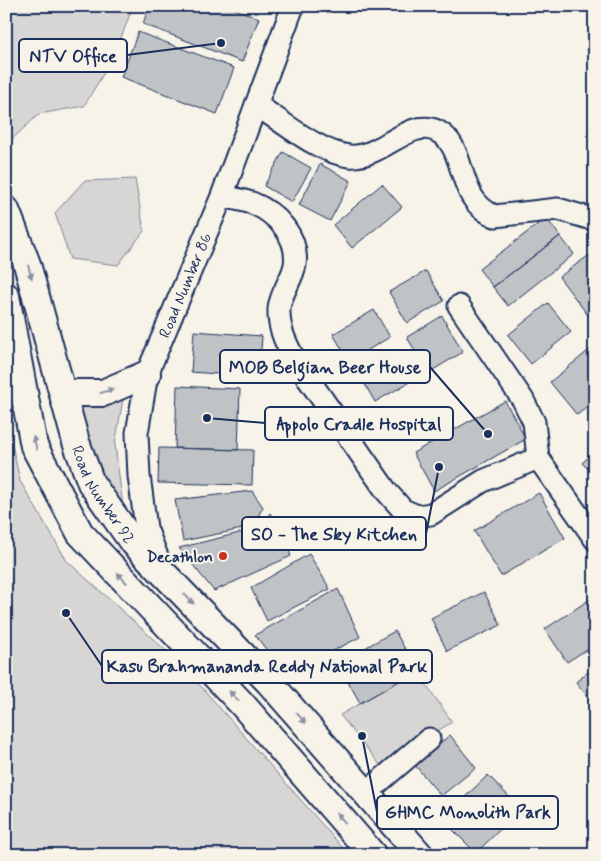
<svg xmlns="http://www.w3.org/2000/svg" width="601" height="861" font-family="Mynerve,sans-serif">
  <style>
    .green { fill: #d7d6d4; stroke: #798299 }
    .building { fill: #c0c3c5; stroke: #1b2f5e }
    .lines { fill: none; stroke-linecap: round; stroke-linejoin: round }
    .minor-casing { stroke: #1b2f5e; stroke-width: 25 }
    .major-casing { stroke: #1b2f5e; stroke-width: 30 }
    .minor { stroke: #f7f3e8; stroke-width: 21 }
    .major { stroke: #f7f3e8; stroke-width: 26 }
    .oneway { fill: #8991a3 }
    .poi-dot { fill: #c8321e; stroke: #f7f3e8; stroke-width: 2 }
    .labels { text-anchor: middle; stroke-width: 4; stroke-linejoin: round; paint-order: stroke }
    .street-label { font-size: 16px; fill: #1b2f5e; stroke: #f7f3e8 }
    .poi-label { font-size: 16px; font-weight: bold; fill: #1b2f5e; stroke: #f7f3e8; text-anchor: end }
    .leader { fill: none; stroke: #1b2f5e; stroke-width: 2 }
    .callout-dot { fill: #1b2f5e; stroke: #f7f3e8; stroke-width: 2 }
    .callout { fill: #f7f3e8; stroke: #1b2f5e; stroke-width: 2 }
    .callout-label { font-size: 18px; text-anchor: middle; font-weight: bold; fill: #1b2f5e }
  </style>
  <rect width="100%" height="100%" fill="#f7f3e8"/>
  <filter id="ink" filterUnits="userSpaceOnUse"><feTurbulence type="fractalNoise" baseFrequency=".02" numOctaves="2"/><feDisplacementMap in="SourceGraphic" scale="10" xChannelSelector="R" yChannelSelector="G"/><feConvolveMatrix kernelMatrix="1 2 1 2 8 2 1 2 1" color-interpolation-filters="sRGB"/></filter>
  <g filter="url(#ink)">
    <path class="green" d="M6,6H133L115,54L84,106L39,114L7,144Z
      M135,179L144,231L118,265L70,259L55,213L84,181Z
      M123,399L115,445L124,514L106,484L90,447L81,407L100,406Z
      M6,417L20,481L67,561L183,666L349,855H6Z
      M417,671L452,722L381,766L340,715Z"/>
    <path class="building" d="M149,6H228L259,18L242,62L143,24Z
      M138,32L234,68L217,114L121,77Z
      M283,152L311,168L292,202L264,186Z
      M320,164L351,181L330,221L299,205Z
      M382,184L402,207L352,248L333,225Z
      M546,218L560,236L493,287L479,269Z
      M560,236L574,254L508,306L493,287Z
      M595,251V323H594L559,277Z
      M426,271L444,301L407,323L389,292Z
      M548,303L571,332L531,364L508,335Z
      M374,310L390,337L349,361L333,334Z
      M442,316L463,352L428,373L407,337Z
      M194,331L262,336L259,377L191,372Z
      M593,347L595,401L577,415L550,382Z
      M395,350L413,380L375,402L358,372Z
      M177,386L240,389L238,450L175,448Z
      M505,401L526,439L434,491L413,453Z
      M159,448L253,450L252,485L158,483Z
      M595,451V476L582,463Z
      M252,491L263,507L252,527L183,541L175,500Z
      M539,493L565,538L501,576L474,531Z
      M270,513L280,529L291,556L214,591L179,548L259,528Z
      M309,554L330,589L267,621L251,588Z
      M338,589L360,637L286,675L255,635Z
      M484,592L501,625L447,651L431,618Z
      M592,598L595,602V644L567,662L545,629Z
      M395,631L417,671L360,703L338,663Z
      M595,666V705L576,682Z
      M450,735L476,768L441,796L414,764Z
      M488,775L521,809L476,853L442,819Z"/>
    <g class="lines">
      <defs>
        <g id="minor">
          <path d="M256,105C282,121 319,153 349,156C382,159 409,117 437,131C469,147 454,200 495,216L558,209L595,220"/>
          <path d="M222,196C231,198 243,200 252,203C277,213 299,237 295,265C292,280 280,294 279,309C278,327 285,341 293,357L387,492L403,510L417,516L431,514L483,481L538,458L595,539"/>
          <path d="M459,306L523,400L534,422L538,458"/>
          <path id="s1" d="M162,569L146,528L139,476L137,433L147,374L222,196L293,6"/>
          <path d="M366,793L429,739"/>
        </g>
        <g id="major">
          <path id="s2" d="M6,210L27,264L76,442L91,483L131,540L268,681L420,855"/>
          <path d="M6,296L34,446L80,533L242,704L373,855"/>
          <path d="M64,393H103L147,374"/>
        </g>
      </defs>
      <use href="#minor" class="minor-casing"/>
      <use href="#major" class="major-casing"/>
      <use href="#minor" class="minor"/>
      <use href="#major" class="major"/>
    </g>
    <defs><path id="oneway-solid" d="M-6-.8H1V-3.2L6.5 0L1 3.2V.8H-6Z" transform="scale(1.25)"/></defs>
    <g class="oneway">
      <use href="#oneway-solid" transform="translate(30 272) rotate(74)"/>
      <use href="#oneway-solid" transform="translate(107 391) rotate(-17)"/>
      <use href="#oneway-solid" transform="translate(35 443) rotate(-107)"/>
      <use href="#oneway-solid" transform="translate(122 578) rotate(-133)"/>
      <use href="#oneway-solid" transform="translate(189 599) rotate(46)"/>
      <use href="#oneway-solid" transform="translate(234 696) rotate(-134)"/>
      <use href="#oneway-solid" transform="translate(301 718) rotate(49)"/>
      <use href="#oneway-solid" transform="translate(341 818) rotate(-131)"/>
    </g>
  </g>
  <circle class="poi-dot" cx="223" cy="556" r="5"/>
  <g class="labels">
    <g class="street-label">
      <text dy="6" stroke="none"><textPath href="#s1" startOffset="296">Road Number 86</textPath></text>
      <text dy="6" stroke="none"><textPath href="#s2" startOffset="302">Road Number 92</textPath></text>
    </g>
    <g class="poi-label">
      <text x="213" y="562">Decathlon</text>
    </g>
  </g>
  <path class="leader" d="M221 43L127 55M488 434L430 367M207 418L265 423M439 467L426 534M66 613L102 666M362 736L377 812"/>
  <g class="callout-dot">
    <circle cx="221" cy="43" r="5"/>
    <circle cx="488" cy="434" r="5"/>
    <circle cx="207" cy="418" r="5"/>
    <circle cx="439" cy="467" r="5"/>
    <circle cx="66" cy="613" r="5"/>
    <circle cx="362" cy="736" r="5"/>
  </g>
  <g class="callout">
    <rect x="19" y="39" width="108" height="33" rx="5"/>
    <rect x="220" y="350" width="210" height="33" rx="5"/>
    <rect x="265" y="407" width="188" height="33" rx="5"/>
    <rect x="242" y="517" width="184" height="33" rx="5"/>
    <rect x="102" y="650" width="330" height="33" rx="5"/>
    <rect x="377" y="796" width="181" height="33" rx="5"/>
  </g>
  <g class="callout-label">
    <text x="73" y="62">NTV Office</text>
    <text x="325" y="373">MOB Belgian Beer House</text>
    <text x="359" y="430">Appolo Cradle Hospital</text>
    <text x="334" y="540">SO - The Sky Kitchen</text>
    <text x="267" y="672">Kasu Brahmananda Reddy National Park</text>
    <text x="468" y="818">GHMC Monolith Park</text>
  </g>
  <rect width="601" height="861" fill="none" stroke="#f7f3e8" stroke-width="25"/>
  <rect x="12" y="12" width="576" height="836" fill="none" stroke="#1b2f5e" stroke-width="2" filter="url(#ink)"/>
</svg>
